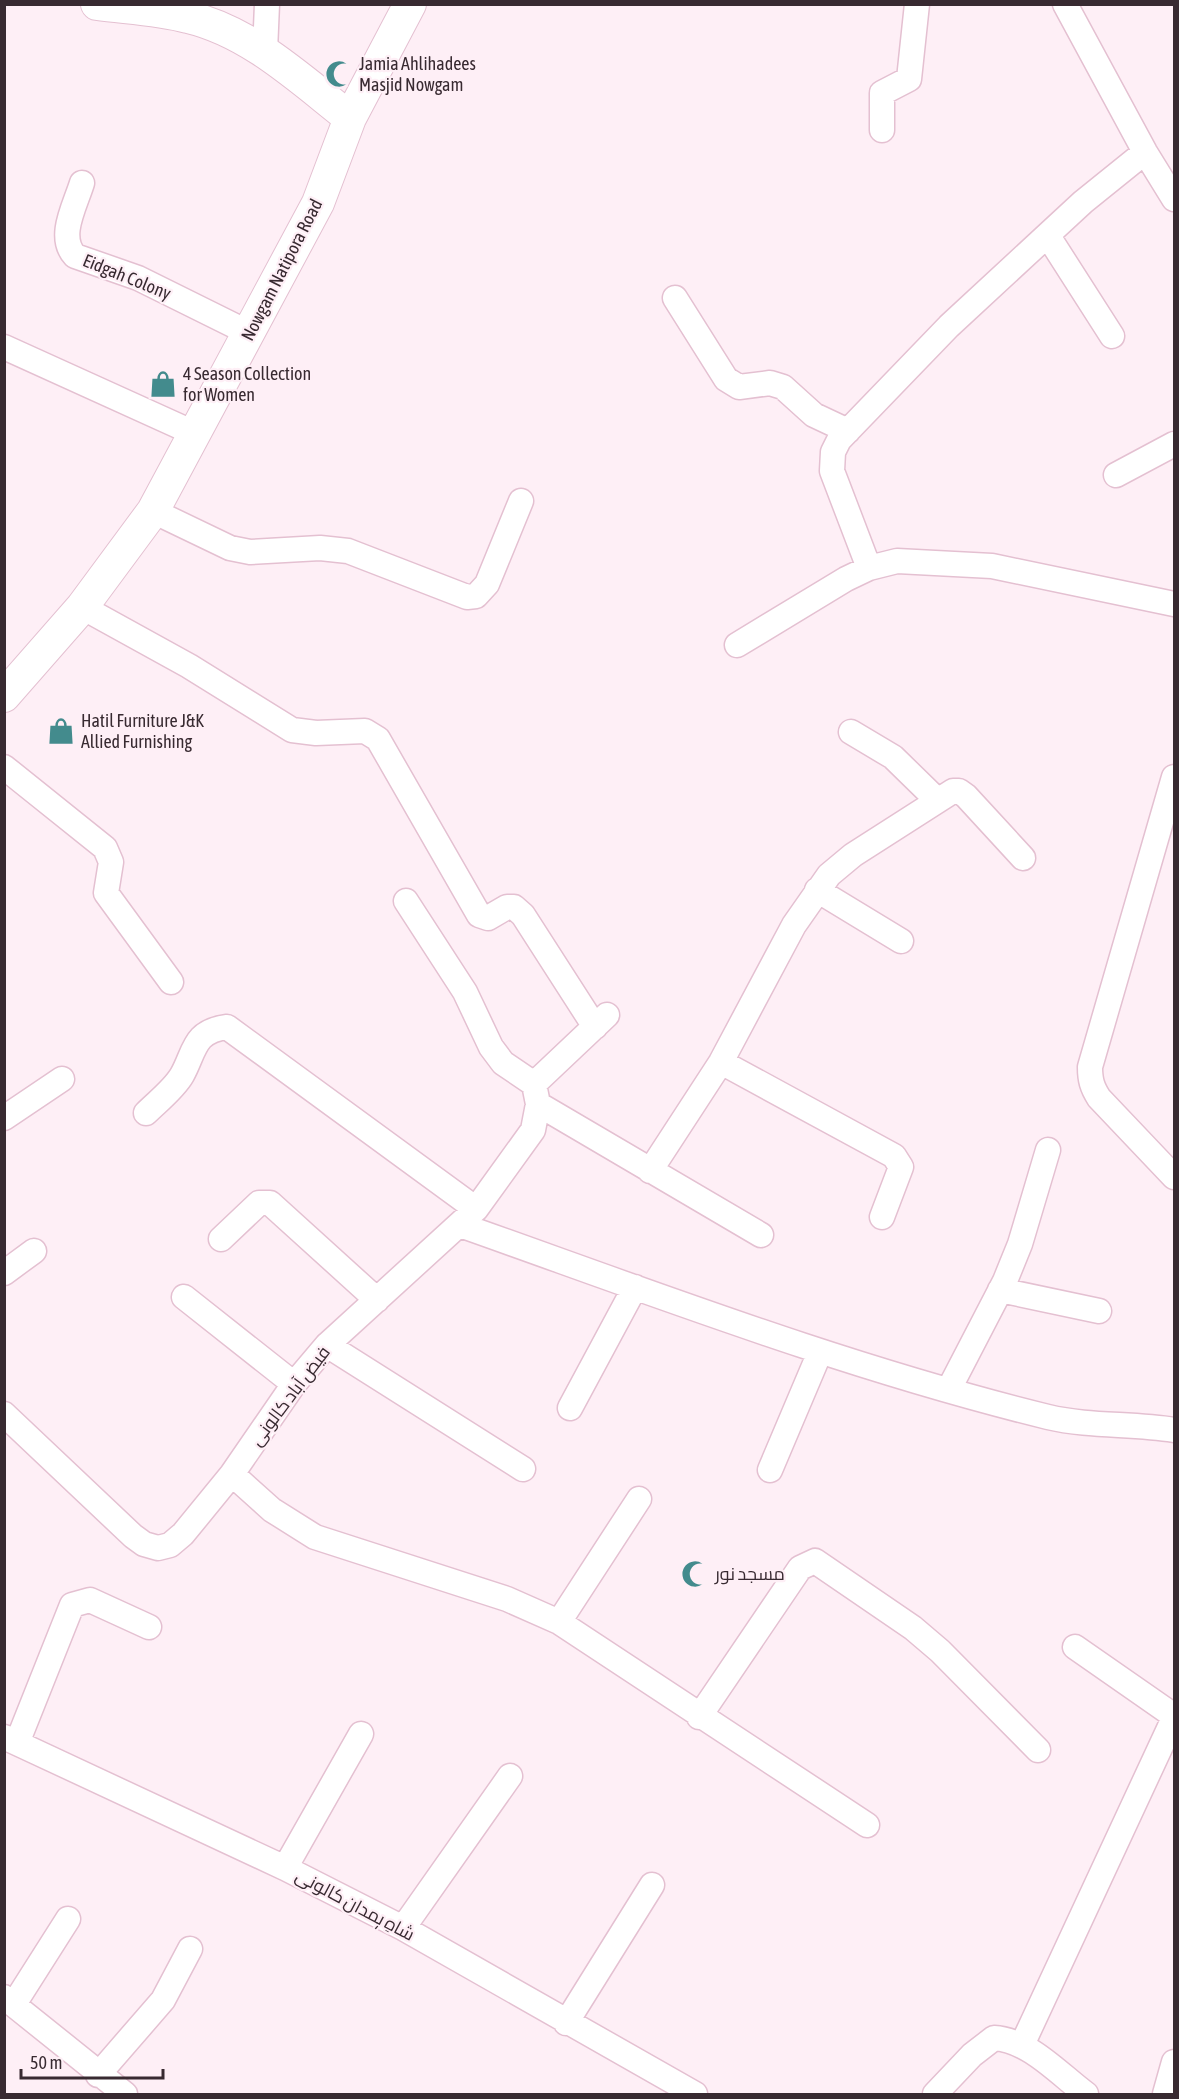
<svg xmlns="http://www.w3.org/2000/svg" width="1179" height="2099" font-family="'Asap Condensed',Cairo,sans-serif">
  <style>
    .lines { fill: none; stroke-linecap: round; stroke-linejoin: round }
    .minor-casing { stroke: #e4c0d1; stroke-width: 27 }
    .major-casing { stroke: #e4c0d1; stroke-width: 34 }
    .minor { stroke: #fff; stroke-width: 24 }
    .major { stroke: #fff; stroke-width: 32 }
    .labels { text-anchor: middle; stroke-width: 4.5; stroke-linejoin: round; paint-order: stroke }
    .poi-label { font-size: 18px; fill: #382a31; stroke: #feeff6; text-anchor: start }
    .street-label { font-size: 18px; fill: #382a31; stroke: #feeff6 }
  </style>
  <rect width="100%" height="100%" fill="#feeff6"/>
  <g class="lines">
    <defs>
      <path id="minor" d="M1065,4L1145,152L1174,199
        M265,51L267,4
        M882,130V93L909,79L917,4
        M82,183C75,206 57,237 75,256L138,278L249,333
        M1048,236L1112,336
        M675,298L726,379L739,387L770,383L783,387L814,415L848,431
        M4,347L196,434
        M1116,475L1174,444
        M153,511L230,548L250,552L320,548L348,551L467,597L476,596L487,584L521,501
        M869,568L832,471L833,452L839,440L949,326L1083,202L1145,152
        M82,607L189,666L292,730L316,733L365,731L378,739L479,915L488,918L507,907H514L523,915L595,1027
        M737,645L846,579L869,568L897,561L992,566L1174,604
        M851,732L893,757L937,800
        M4,767L105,848L111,862L106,893L171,982
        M1174,777L1090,1067C1090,1080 1092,1087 1099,1098L1174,1177
        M817,890L901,941
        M406,901L465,992L491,1047L503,1063L534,1084
        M721,1062L894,1156L901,1167L882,1217
        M534,1084L607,1015
        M538,1104L761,1235
        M146,1113C157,1102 174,1089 182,1075C195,1052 193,1031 227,1027L476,1209
        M4,1118L62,1079
        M650,1171L721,1062L794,925L829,875L853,855L953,791H959L966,796L1023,858
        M460,1225C655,1294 848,1368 1048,1417C1090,1427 1133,1423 1174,1430
        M221,1239L259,1203H270L377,1300
        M4,1273L34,1251
        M1000,1290L1099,1311
        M184,1297L294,1384
        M327,1345L523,1469
        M949,1389L1005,1281L1020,1244L1048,1150
        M570,1408L635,1287
        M4,1414L133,1536L144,1544L158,1548L170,1545L183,1534L232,1474L294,1384L327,1345L476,1209L533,1130L538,1104L534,1084
        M770,1470L820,1352
        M232,1474L272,1510L315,1537L507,1599L559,1622L867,1825
        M559,1622L639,1499
        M1075,1647L1174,1716
        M699,1717L800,1568L815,1561L913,1628L940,1651L1038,1750
        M4,1737L285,1868L403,1928L695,2094
        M17,1743L72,1605L90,1600L149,1627
        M285,1868L361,1734
        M403,1928L510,1776
        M4,1997L125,2094
        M14,2004L68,1919
        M566,2023L652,1885
        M1022,2045L1174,1718
        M98,2075L163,2000L190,1949
        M935,2094L972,2055L994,2038C1029,2040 1059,2074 1086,2094
        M1165,2094L1174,2062"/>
      <path id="major" d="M97,4C127,8 158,9 188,17C251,32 300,79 350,118
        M4,696L82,607L153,511L318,203L350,118L410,4"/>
    </defs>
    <use href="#minor" class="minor-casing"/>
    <use href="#major" class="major-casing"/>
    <use href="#minor" class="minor"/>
    <use href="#major" class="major"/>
  </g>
  <defs>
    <symbol id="mosque-bare" viewBox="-9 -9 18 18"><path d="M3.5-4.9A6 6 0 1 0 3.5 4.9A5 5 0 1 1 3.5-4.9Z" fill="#438b8d" stroke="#feeff6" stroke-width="2.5" paint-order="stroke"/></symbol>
    <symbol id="shop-bare" viewBox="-9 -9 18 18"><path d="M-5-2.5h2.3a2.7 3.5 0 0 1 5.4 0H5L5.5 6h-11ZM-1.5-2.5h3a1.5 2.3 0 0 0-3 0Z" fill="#438b8d" stroke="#feeff6" stroke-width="2.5" paint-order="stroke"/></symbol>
  </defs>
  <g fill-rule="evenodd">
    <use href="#mosque-bare" x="320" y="55" width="38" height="38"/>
    <use href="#shop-bare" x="144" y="365" width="38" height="38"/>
    <use href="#shop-bare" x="42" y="712" width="38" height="38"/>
    <use href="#mosque-bare" x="676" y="1555" width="38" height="38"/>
  </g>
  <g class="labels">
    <g class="poi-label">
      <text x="359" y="70">Jamia Ahlihadees<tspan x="359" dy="21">Masjid Nowgam</tspan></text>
      <text x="183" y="380">4 Season Collection<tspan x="183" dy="21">for Women</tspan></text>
      <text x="81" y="727">Hatil Furniture J&amp;K<tspan x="81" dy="21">Allied Furnishing</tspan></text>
      <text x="715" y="1580">مسجد نور</text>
    </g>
    <g class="street-label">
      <text transform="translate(282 270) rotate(-63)" y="6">Nowgam Natipora Road</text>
      <text transform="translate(127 277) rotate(22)" y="6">Eidgah Colony</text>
      <text transform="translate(290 1396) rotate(-53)" y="6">فیض آباد کالونی</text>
      <text transform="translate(355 1905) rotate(28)" y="6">شاہِ ہمدان کالونی</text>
    </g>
  </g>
  <rect width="1179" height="2099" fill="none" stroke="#382a31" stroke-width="12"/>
  <path d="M21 2069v9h142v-9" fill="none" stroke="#382a31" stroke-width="3"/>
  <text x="30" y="2069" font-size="18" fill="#382a31" stroke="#feeff6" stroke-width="4.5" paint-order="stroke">50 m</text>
</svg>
